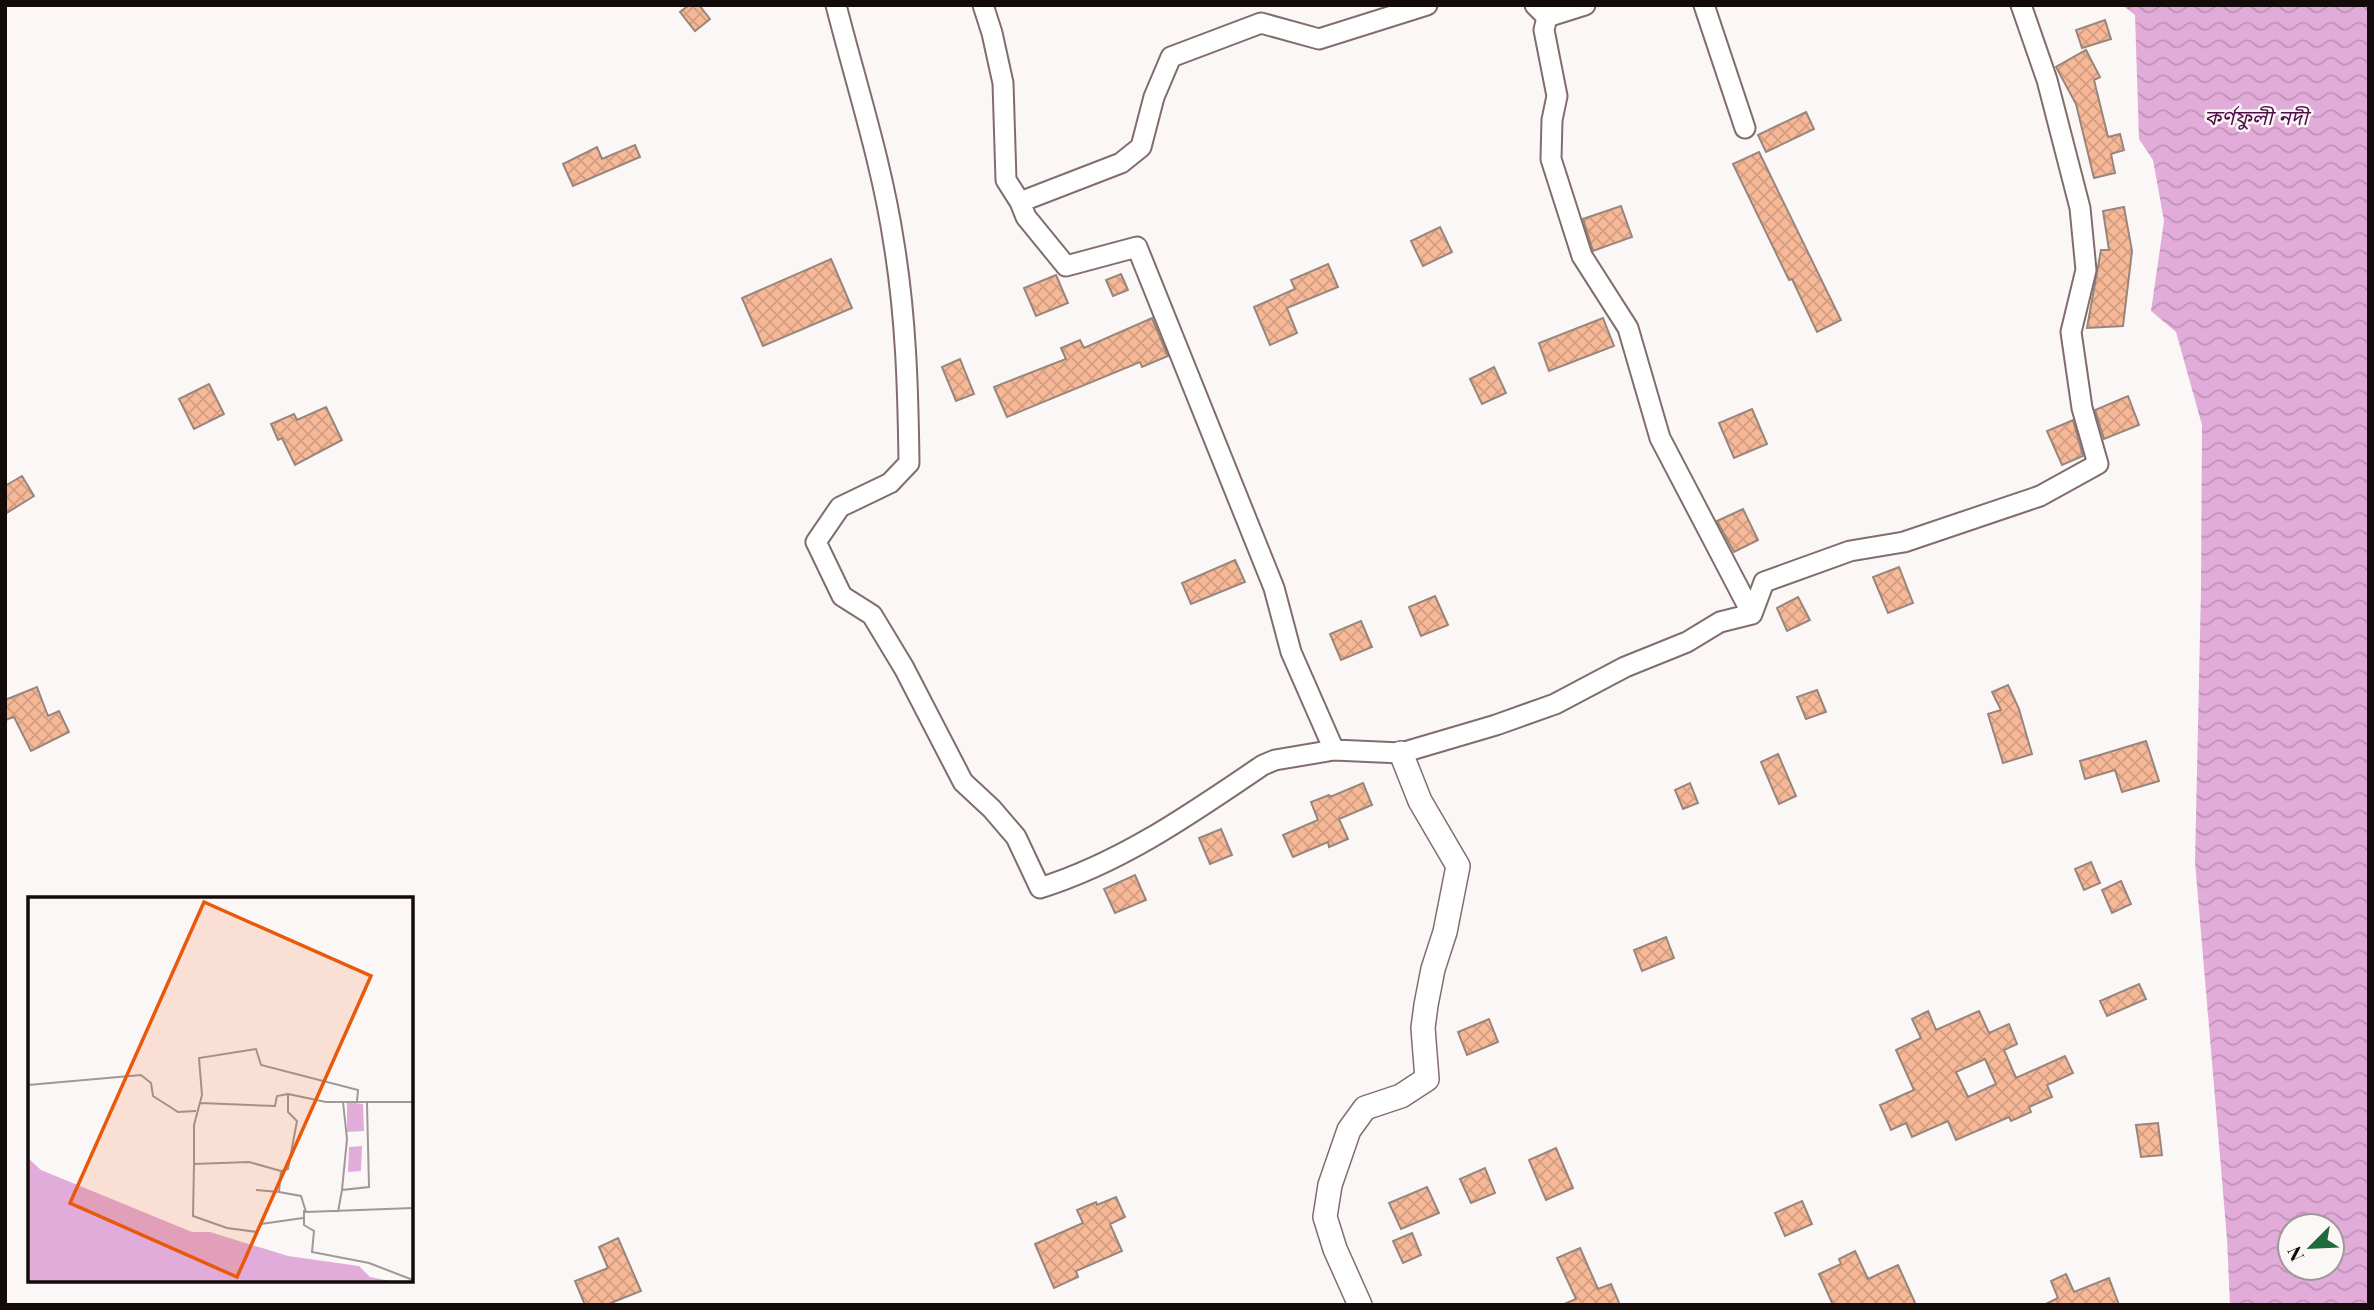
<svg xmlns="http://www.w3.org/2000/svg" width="2374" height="1310" font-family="'Playfair Display','Noto Sans Bengali',serif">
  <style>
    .water { fill: url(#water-waves); fill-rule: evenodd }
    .building { fill: url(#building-cross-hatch); stroke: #98867c; stroke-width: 2; fill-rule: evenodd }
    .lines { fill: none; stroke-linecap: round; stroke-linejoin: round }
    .minor-casing { stroke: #826d6b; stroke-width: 23 }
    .tertiary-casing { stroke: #826d6b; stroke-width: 26 }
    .minor { stroke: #fff; stroke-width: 19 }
    .tertiary { stroke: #fff; stroke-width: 23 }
    .labels { text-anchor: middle; stroke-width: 5; stroke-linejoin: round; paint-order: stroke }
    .water-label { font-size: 21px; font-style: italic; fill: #4f1049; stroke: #fcf7f7 }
    .inset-road { fill: none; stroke: #9e9998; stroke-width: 2 }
    .view { fill: #e8590c; fill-opacity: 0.15; stroke: #e8590c; stroke-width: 3.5 }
    .inset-edge { fill: none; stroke: #120b0a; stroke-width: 3.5 }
  </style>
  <defs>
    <pattern id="water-waves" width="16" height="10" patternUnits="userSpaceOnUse" patternTransform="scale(1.75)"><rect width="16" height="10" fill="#e1acd9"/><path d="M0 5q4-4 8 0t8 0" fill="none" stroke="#c093b9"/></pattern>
    <pattern id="building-cross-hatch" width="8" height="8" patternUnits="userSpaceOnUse" patternTransform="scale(1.75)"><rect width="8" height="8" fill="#f6b897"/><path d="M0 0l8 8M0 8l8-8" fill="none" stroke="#d29d81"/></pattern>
  </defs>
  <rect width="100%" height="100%" fill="#fcf7f7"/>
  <path class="water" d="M2122,5H2369V1305H2230L2227,1239L2195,862L2201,589L2202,425L2176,332L2151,311L2164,221L2153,160L2139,139L2135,15ZM2290,1226H2332V1268H2290Z"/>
  <path class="building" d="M689,5H699L710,19L695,31L680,12Z
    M2105,20L2111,39L2082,48L2076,30Z
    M2086,50L2100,77L2094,80L2108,137L2120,134L2124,150L2111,154L2115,173L2094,178L2076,104L2056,67Z
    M1806,112L1814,129L1766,152L1758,135Z
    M635,145L640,157L573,186L563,164L597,147L602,159Z
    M1759,152L1841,320L1817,332L1792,279L1789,280L1733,164Z
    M1621,206L1632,237L1593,251L1583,219Z
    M2124,207L2132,251L2123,326L2087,328L2101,250H2109L2103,211Z
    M1440,227L1452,252L1423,266L1411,241Z
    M831,259L852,308L763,346L742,298Z
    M1328,264L1338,287L1287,308L1297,333L1270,345L1254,307L1295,289L1291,280Z
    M1121,274L1128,290L1113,296L1106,280Z
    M1056,275L1068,303L1036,316L1024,288Z
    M1152,318L1168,356L1142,367L1140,362L1007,417L994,387L1066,359L1061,348L1080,340L1084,348Z
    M1603,318L1614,346L1549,371L1539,343Z
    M960,359L974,394L956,401L942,367Z
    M1494,367L1506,393L1482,404L1470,379Z
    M209,384L224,414L194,429L179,399Z
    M2128,396L2139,425L2104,439L2095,410Z
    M326,407L342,440L295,465L282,438L278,440L271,424L294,414L297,420Z
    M1752,409L1767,444L1734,458L1719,423Z
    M2073,420L2083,456L2062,465L2047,431Z
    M22,476L34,496L5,514V486Z
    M1743,509L1758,540L1734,552L1717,521Z
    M1235,560L1245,582L1191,604L1182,583Z
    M1899,567L1913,603L1888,613L1873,577Z
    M1435,596L1448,625L1421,636L1409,607Z
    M1798,597L1810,620L1787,631L1777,608Z
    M1361,621L1372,647L1341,660L1330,634Z
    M2008,685L2019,709L2032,754L2003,763L1988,714L2001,710L1992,692Z
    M37,687L48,716L59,711L69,732L31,751L14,717L5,720V700Z
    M1817,690L1826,712L1806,719L1797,697Z
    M2146,741L2159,781L2122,792L2115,770L2085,779L2080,761Z
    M1778,754L1796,796L1779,804L1761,762Z
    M1363,783L1372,805L1339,819L1348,839L1329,847L1328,842L1293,857L1283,835L1318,820L1311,802L1329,795L1330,797Z
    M1690,783L1698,803L1683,809L1675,790Z
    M1221,829L1232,855L1210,864L1199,838Z
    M2091,862L2100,883L2084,890L2075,869Z
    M1135,875L1146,900L1115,913L1104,889Z
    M2121,881L2131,904L2112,913L2102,890Z
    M1666,937L1674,958L1642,971L1634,950Z
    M2139,984L2146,999L2107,1016L2100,1001Z
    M1928,1011L1936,1030L1979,1011L1989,1033L2009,1024L2017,1044L2004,1050L2016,1078L2065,1056L2073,1073L2047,1085L2052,1097L2029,1107L2031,1112L2011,1121L2009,1117L1956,1140L1948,1121L1912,1137L1906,1123L1891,1130L1880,1105L1914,1090L1896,1050L1921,1038L1912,1019ZM1985,1059L1996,1084L1968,1097L1956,1072Z
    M1489,1019L1498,1042L1467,1055L1458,1032Z
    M2158,1123L2162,1155L2141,1157L2136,1125Z
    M1556,1148L1573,1188L1546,1200L1529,1160Z
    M1485,1168L1495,1193L1471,1203L1460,1179Z
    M1427,1187L1439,1213L1401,1229L1389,1203Z
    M1116,1197L1125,1217L1110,1224L1122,1251L1076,1271L1078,1277L1054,1288L1035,1244L1083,1223L1077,1210L1096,1202L1097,1205Z
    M1802,1201L1812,1224L1785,1236L1775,1213Z
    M1412,1233L1421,1255L1403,1263L1393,1241Z
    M618,1238L641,1291L606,1305H585L575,1281L608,1268L599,1247Z
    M1580,1248L1598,1289L1611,1284L1620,1305H1562L1576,1299L1557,1258Z
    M1855,1251L1868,1279L1898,1265L1916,1305H1833L1819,1274L1841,1264L1839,1259Z
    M2066,1274L2074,1292L2109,1278L2119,1305H2044L2058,1298L2051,1281Z"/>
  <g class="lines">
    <defs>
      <path id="minor" d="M836,5C856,84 882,163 894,244C906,317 908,389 909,463L890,483L840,507L816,542L842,596L872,615L904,668L963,782L992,809L1016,837L1040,888C1123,862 1192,813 1263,765L1275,760L1334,750L1401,753L1496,725L1555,704L1625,667L1687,642L1720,622L1752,614L1660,438L1628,328L1582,256L1551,159L1552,120L1557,96L1544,30L1547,17
        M983,5L992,33L1003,83L1006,180L1020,202L1121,163L1141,147L1154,97L1171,57L1261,23L1319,39L1427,5
        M1535,5L1547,17L1585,5
        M1704,5L1745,128
        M1020,202L1026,217L1066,266L1137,247L1274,588L1291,652L1334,750
        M1752,614L1764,582L1850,551L1904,542L2040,496L2098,464L2082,408L2071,332L2086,270L2080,208L2047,80L2021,5"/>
      <path id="tertiary" d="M1360,1305L1335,1249L1325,1217L1330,1185L1349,1130L1365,1108L1401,1096L1427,1079L1423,1028L1426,1005L1433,969L1445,932L1458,866L1420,801L1401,753"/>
    </defs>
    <use href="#minor" class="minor-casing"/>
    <use href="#tertiary" class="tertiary-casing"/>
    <use href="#minor" class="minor"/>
    <use href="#tertiary" class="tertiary"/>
  </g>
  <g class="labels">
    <g class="water-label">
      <text x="2256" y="125">কর্ণফুলী নদী</text>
    </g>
  </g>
  <g transform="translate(28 897)">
    <rect width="385" height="385" fill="#fcf7f7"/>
    <path d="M319,205L335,207L336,234L319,235ZM334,249L333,274L320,275L321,250ZM0,261L13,273L164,335H182L260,359L331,369L342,380L362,384H0Z" fill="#e1acd9"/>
    <path class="inset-road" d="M0,188L113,178L123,186L125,199L150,215L168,214M172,206L247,209L249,199L260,197M166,267L165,319L199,331L229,335L233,327L275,321M253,274L221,265L166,267V228L174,198L171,161L228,152L233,168L330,193L329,204M228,293L251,295L253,274L260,272L269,224L260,215V197L298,205H385M314,293L319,242L315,205M251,295L273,299L278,315L385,311M276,313V328L286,334L284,355L341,366L385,383M310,315L314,293L341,290L339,206"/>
    <path class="view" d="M176,5L343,79L209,380L42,306Z"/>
    <rect width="385" height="385" class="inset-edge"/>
  </g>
  <rect width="2374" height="1310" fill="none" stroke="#120b0a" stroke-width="14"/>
  <g transform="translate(2311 1247) rotate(246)"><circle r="33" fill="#fcf7f7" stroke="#9e9998" stroke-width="2"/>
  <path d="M0-5L12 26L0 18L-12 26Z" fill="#1f6c3b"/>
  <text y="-10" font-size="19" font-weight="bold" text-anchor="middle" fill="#120b0a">N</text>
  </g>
</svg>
